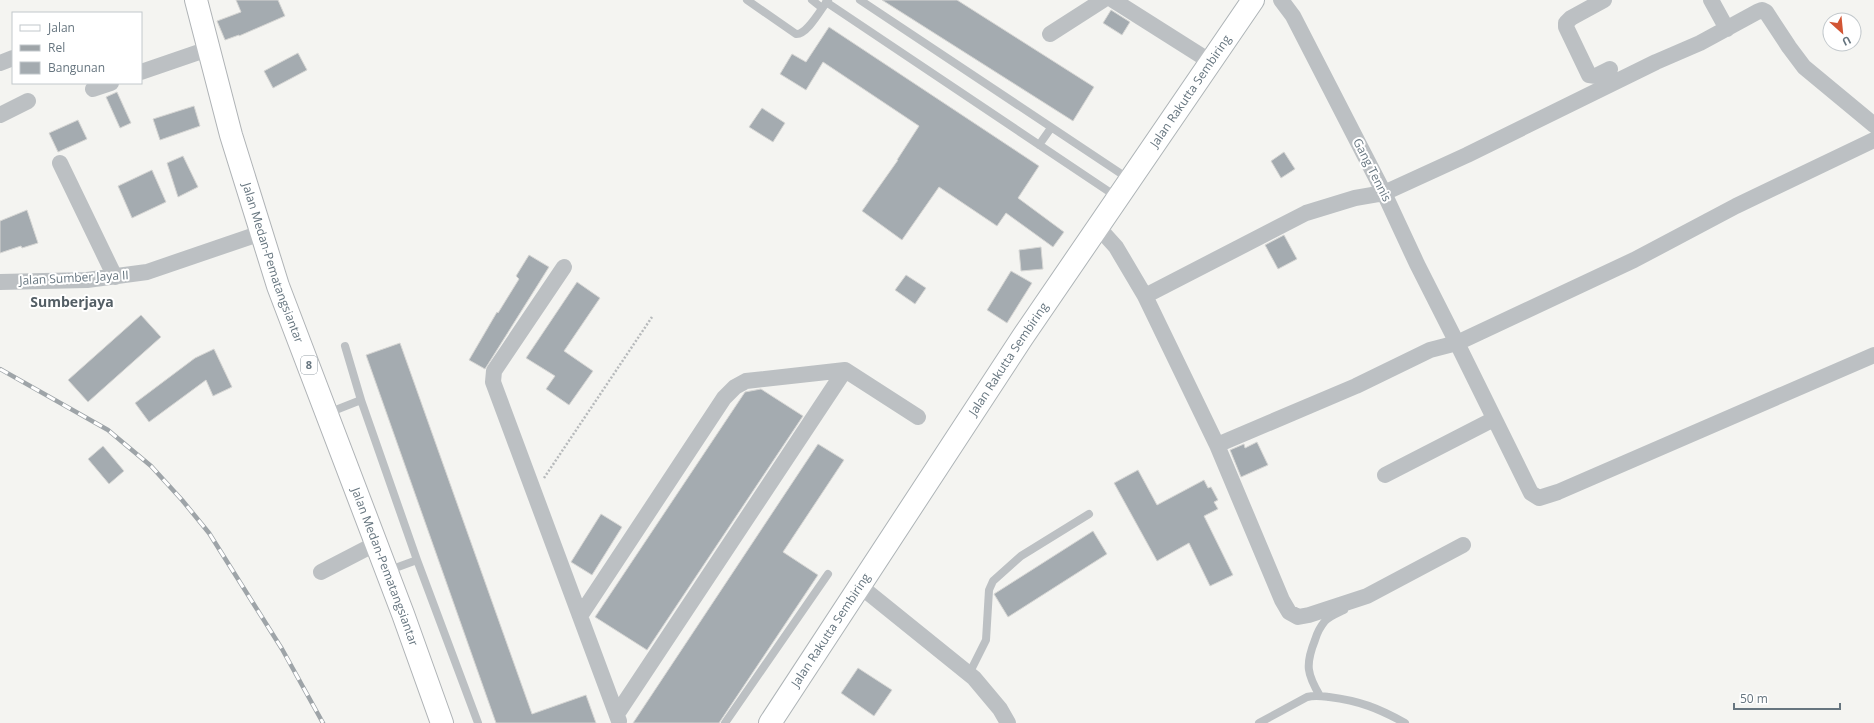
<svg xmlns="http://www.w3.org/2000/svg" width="1874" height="723" font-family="'Open Sans',sans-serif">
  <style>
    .building { fill: #a4abb0; stroke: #d6d6d4 }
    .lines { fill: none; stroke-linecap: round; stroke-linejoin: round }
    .secondary-casing { stroke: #aeb4b7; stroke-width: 24 }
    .highway-casing { stroke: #afb3b6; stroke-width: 24 }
    .path { stroke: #b6b9bb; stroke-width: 2.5; stroke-dasharray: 2 2; stroke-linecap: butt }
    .lane { stroke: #bcc0c3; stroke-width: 8 }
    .street { stroke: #bcc0c3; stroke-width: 16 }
    .secondary { stroke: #fff; stroke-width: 22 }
    .highway { stroke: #fff; stroke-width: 22 }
    .rail-casing { stroke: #9ea4a8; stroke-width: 4.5 }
    .rail { stroke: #fff; stroke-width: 3; stroke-dasharray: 9; stroke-linecap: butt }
    .labels { text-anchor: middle; stroke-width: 4; stroke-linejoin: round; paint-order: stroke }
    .shield { fill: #fff; stroke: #949ea5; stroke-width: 1 }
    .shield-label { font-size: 11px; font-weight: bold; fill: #66757f }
    .street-label { font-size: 12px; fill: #66757f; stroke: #fff }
    .quarter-label { font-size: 14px; font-weight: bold; fill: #535e65; stroke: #fff }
  </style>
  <rect width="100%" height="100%" fill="#f4f4f1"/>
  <path class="building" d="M236,0H278L285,16L239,36V35L225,40L217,21L241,12Z
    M882,0H957L1094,87L1073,121Z
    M1111,10L1130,22L1122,35L1103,23Z
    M829,27L1039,166L1018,198L1064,232L1053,247L1006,213L997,226L939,187L902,240L862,211L898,160H897L919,126L823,62L806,90L780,74L792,54L806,62Z
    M298,53L307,70L273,88L264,71Z
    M117,92L131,123L120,128L106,97Z
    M194,106L200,126L160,140L153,119Z
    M762,108L785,123L773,142L749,127Z
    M78,120L87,139L58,152L49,133Z
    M1284,152L1295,169L1281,178L1271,161Z
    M183,156L198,187L178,197L167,163Z
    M152,170L166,202L132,218L118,186Z
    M27,210L38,243L22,248L21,246L0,253V221Z
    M1284,235L1297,259L1278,269L1265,245Z
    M1041,247L1043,269L1021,271L1019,250Z
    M529,255L549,267L485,369L469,360L497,312L498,313L519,279L516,276Z
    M1011,271L1032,283L1007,323L987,310Z
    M906,275L926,288L915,304L895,290Z
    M577,282L600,298L564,351L593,371L569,405L546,389L555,376L526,358Z
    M141,315L161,337L88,402L68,380Z
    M400,343L532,714L586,695L596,723H496L366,355Z
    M214,349L232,387L213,396L206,380L149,422L135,403L195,358Z
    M761,389L803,416L647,650L595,617L745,392Z
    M1257,442L1268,465L1241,477L1230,450L1244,444L1245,448Z
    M818,444L844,460L783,552L818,575L719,723H633Z
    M103,446L124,471L109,484L88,459Z
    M1138,470L1157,505L1204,480L1208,488L1211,487L1218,500L1214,502L1218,509L1204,516L1233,575L1210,586L1189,543L1157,561L1114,483Z
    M601,514L622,527L592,575L571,562Z
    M1093,531L1107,554L1008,617L994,594Z
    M858,668L892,690L874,716L841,693Z"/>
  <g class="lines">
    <defs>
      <g id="secondary">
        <path id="s1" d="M770,723L1022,338L1253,0"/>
      </g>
      <g id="highway">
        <path id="s2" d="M196,0L231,135L278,286L403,614L442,723"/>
      </g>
    </defs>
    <use href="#secondary" class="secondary-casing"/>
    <use href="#highway" class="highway-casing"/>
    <path class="path" d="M544,478L652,317"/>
    <path class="lane" d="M747,0L796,34C807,35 821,9 828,0
      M812,0L822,8
      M860,0L1129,179
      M826,2L1117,197
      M1039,145L1051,128
      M345,346L361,400
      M328,413L361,400L417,560L478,723
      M387,571L417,560
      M969,674L986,640L989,590L993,581L1021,556L1089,514
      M1320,696C1307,674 1305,665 1315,640C1317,633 1320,627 1325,621C1330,616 1338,613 1344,610
      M725,723L828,574
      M1259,723L1307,697C1315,695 1321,696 1329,697C1360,701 1378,708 1405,723"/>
    <path class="street" d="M1113,0L1211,62
      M1281,0L1293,16L1384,193L1417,264L1457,343L1634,260L1736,206L1874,140
      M1604,0L1571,18L1566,23V27L1589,75L1596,76L1610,69
      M1711,0L1727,29
      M1050,34L1103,0
      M0,63L13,58
      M141,72L208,49
      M93,89L111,83
      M0,115L28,101
      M60,163L115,277
      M1098,227L1116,247L1145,296L1217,445L1282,600L1289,612L1298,617L1309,615L1367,596L1463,545
      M564,267L494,371L493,382L619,721
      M0,282L87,280L147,272L261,233
      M1145,296L1306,213L1355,198L1384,193L1467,155L1656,62L1700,43L1757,12L1762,10L1766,12L1789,47L1804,67L1874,125
      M845,370L918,417
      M1217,445L1356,386L1430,350L1457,343L1531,493L1539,498L1558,492L1874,355
      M1385,475L1494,419
      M321,572L377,543
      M860,586L974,678L1000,709L1008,723
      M580,616L724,398L735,387L746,381L845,370L617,714"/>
    <use href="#secondary" class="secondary"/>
    <use href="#highway" class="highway"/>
    <defs>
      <path id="rail" d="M0,369L108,430L151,466L182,500L209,533L282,649L323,723"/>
    </defs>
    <use href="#rail" class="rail-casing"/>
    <use href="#rail" class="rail"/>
  </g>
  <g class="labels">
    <rect class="shield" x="301" y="356" width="16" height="18" rx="3"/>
    <g class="shield-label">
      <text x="309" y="369">8</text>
    </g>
    <g class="street-label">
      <text dy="4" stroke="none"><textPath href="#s1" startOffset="759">Jalan Rakutta Sembiring</textPath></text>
      <text transform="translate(1372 170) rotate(63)" y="4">Gang Tennis</text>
      <text dy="4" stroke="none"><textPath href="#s2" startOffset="274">Jalan Medan-Pematangsiantar</textPath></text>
      <text transform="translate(74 278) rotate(-3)" y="4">Jalan Sumber Jaya II</text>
      <text dy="4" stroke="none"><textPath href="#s1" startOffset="435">Jalan Rakutta Sembiring</textPath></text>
      <text dy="4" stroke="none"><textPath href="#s2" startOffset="598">Jalan Medan-Pematangsiantar</textPath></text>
      <text dy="4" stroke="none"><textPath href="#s1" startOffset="111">Jalan Rakutta Sembiring</textPath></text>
    </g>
    <g class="quarter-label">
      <text x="72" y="307">Sumberjaya</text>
    </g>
  </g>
  <rect x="12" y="12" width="130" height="72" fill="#ffffff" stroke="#c2c8cc"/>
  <rect x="20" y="25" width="20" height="6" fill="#ffffff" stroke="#c2c8cc"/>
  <text x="48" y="32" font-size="12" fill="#66757f">Jalan</text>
  <rect x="20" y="45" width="20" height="6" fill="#9ea4a8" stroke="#c2c8cc"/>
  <text x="48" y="52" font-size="12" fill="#66757f">Rel</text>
  <rect x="20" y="62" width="20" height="12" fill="#a4abb0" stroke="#c2c8cc"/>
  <text x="48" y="72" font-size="12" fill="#66757f">Bangunan</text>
  <g transform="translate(1842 32) rotate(153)"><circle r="19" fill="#ffffff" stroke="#c2c8cc"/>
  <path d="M0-3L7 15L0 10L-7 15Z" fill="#d25534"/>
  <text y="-6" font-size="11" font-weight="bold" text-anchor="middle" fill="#66757f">U</text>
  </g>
  <path d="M1734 703v6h106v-6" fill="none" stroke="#66757f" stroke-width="2"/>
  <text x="1740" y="703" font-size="12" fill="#66757f" stroke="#ffffff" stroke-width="3" paint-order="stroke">50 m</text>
</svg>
